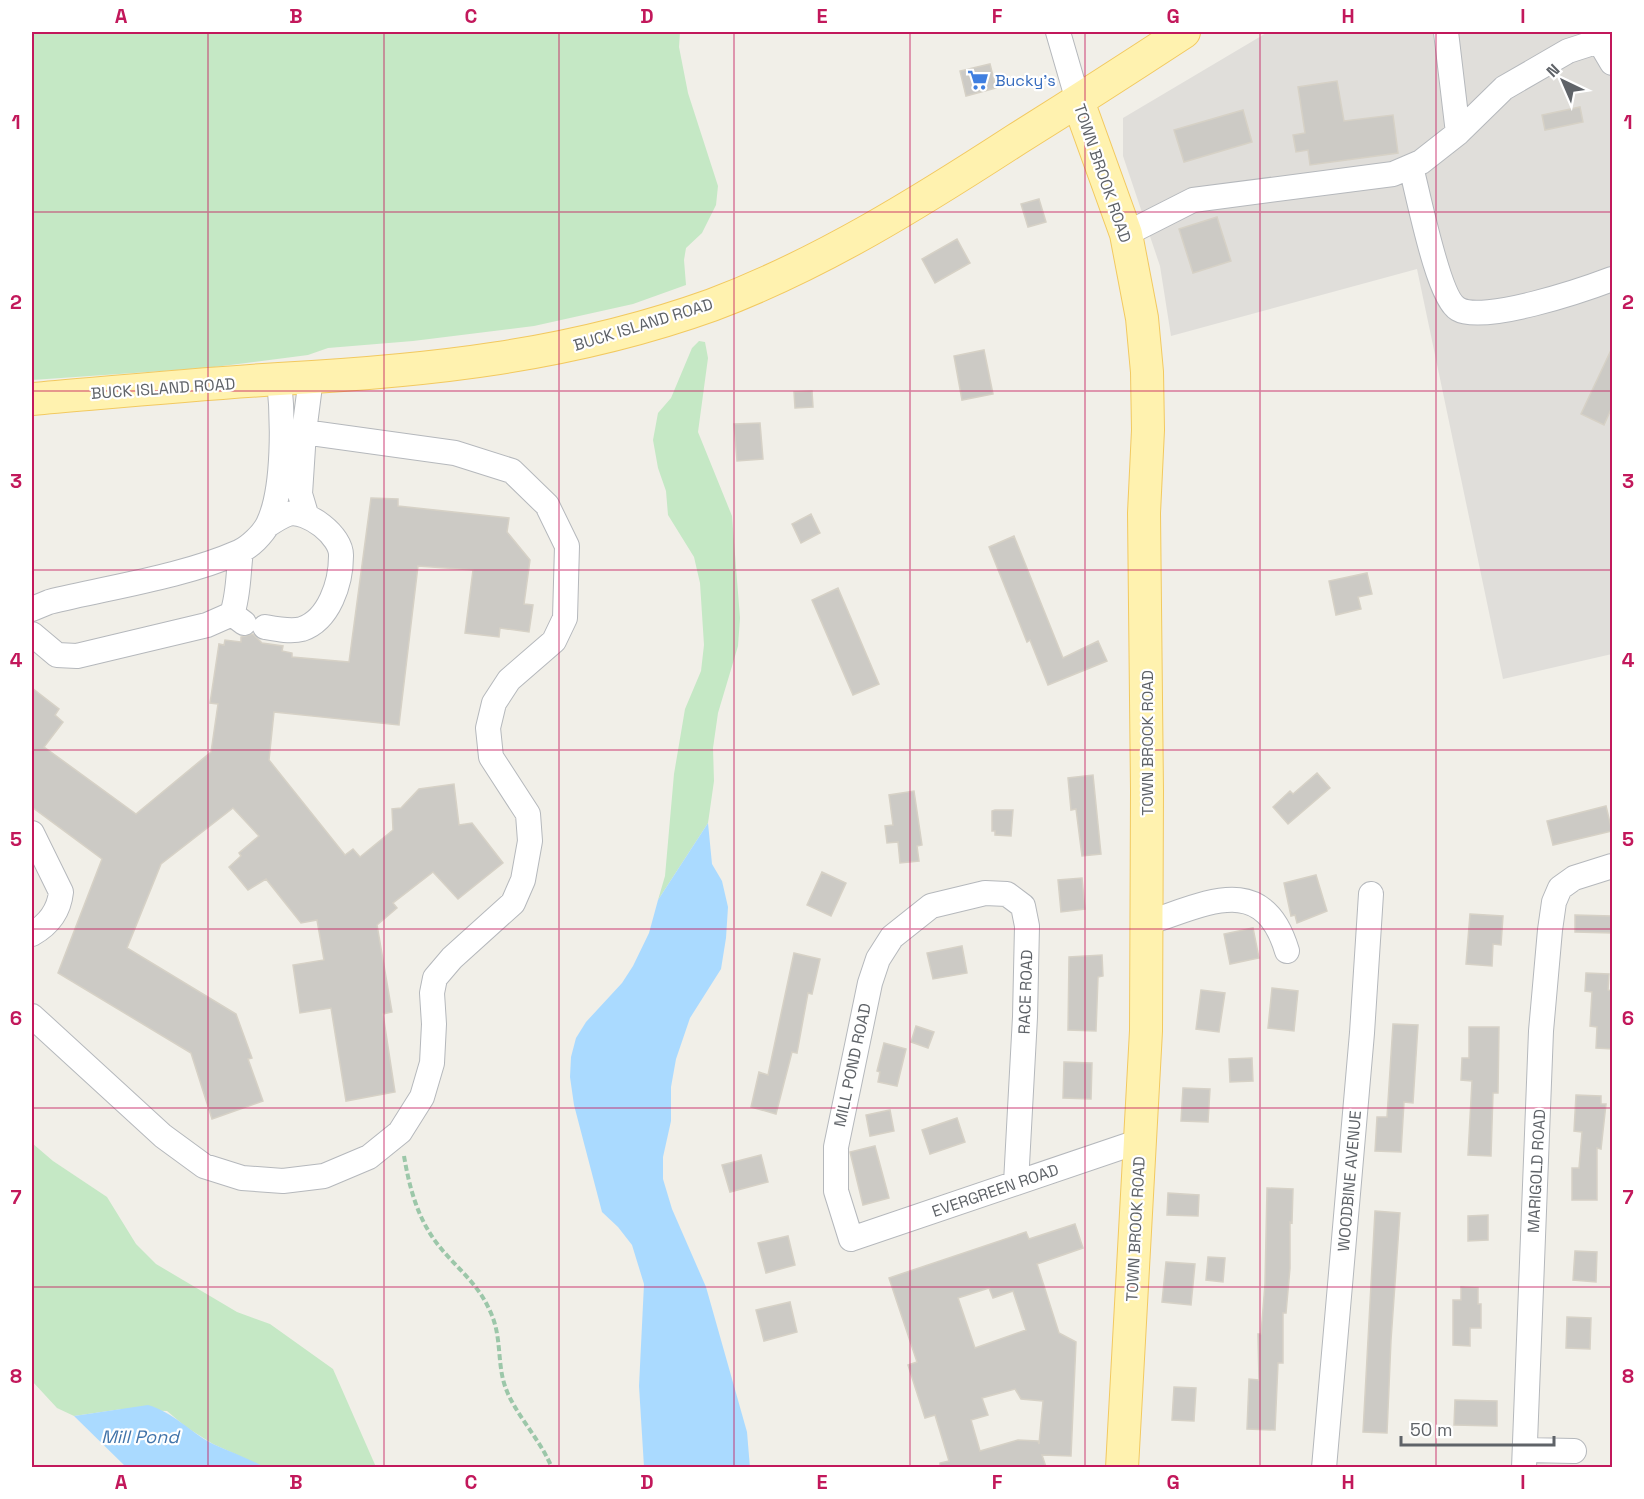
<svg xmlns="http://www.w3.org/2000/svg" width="1644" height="1499" font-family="'Space Grotesk',sans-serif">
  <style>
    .industrial { fill: #e0deda }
    .green { fill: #c5e8c5 }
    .water { fill: #aadaff }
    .building { fill: #cccac5; stroke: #d6d1c6; stroke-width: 1.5; fill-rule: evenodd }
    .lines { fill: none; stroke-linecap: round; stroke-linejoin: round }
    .minor-casing { stroke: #b5b8bc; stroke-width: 26 }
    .major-casing { stroke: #f2c960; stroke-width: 34 }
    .path { stroke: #9cc7a9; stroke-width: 4; stroke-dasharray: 6 3; stroke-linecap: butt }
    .minor { stroke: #fff; stroke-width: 24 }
    .major { stroke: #fff2af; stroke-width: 32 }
    .grid { fill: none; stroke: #c2185b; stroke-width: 1.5; stroke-opacity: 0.55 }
    .labels { text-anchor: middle; stroke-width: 4.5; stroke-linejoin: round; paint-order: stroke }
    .shop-label { font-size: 16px; fill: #366cbe; stroke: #fff; text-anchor: start }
    .street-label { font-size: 16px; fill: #5f6368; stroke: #fff }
    .water-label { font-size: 18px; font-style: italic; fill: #4174aa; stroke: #fff }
    .neatline { fill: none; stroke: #c2185b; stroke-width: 2 }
    .grid-label { font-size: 20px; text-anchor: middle; font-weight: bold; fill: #c2185b }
  </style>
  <rect width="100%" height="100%" fill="#f1efe8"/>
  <path class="industrial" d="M1268,32H1612V654L1503,679L1417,269L1171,336L1160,266L1123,156V118Z"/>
  <path class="green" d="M32,32H680L679,47L688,93L718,186L716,205L702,233L686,248L684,260L686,285L633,304L534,326L413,341L328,348L308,355L206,368L32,380Z
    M699,341L705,342L708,358L698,432L732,516L740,618L738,646L718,713L713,748L714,781L708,823L658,900L665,876L674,774L685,709L701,671L704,645L700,583L694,557L668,515L666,491L658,468L653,440L658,413L671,398L692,348Z
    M32,1143L53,1161L107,1197L136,1244L156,1264L237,1312L270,1324L333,1369L376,1467H264L213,1444L186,1427L167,1411L122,1409L74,1416L57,1408L32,1381Z"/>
  <path class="water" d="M708,823L712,864L722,881L728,907L726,938L721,969L690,1018L676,1059L671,1087V1121L663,1157V1179L672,1209L706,1287L747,1432L750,1468L644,1467L639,1386L644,1284L632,1245L618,1227L602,1212L574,1105L570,1077L571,1057L576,1038L586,1022L622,983L633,966L649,933L658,900Z
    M148,1405C175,1413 188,1431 213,1444C230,1452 248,1458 264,1467H126L74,1416Z"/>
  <path class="building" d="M990,64L996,88L966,96L960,71Z
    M1337,81L1344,121L1393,115L1398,153L1310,165L1308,150L1296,152L1293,135L1305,133L1298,87Z
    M1580,107L1583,122L1545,130L1542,115Z
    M1243,110L1252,142L1184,162L1174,130Z
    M1039,199L1046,222L1028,227L1021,204Z
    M1217,217L1231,261L1193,273L1179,229Z
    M957,239L970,263L935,283L922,259Z
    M1612,348V407L1604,425L1581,414Z
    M984,350L993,394L962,400L954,356Z
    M812,391L813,407L795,408L794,392Z
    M760,423L763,459L737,461L734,424Z
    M371,498L398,499V506L509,518L507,532L530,560L524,604L533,605L529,632L500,628L499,637L465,633L473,570L418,566L399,725L274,712L269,760L345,855L353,849L360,857L393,830L392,809L401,808L419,789L454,784L459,825L472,823L503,863L458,899L433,872L393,903L397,908L377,925L392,1012L383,1014L395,1092L346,1101L331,1008L300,1013L293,965L324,960L317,920L301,923L266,879L248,890L229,867L241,856L239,853L259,836L233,808L161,864L127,948L236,1014L252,1058L248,1059L263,1101L212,1119L191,1053L58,973L102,859L32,807V688L59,709L55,715L63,722L44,747L136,814L211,752L218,704L210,703L219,644L224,645L225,640L241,642V637L253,634L262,643L283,646L282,651L292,653V657L349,662Z
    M811,514L820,533L801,543L792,524Z
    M1014,536L1063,658L1098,641L1107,661L1048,685L1030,640L1027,642L989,547Z
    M1367,573L1372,594L1358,597L1361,609L1336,615L1329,581Z
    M838,588L879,684L853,695L812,600Z
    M1317,773L1330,788L1288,824L1273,807L1290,791L1293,794Z
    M1093,775L1101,854L1082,856L1076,809L1071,810L1068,778Z
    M914,791L922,845L917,846L919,861L900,863L898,842L887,843L885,826L893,825L889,795Z
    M1606,806L1612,831L1553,845L1547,821Z
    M995,810H1013L1011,836L995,835V831H992V811Z
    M822,872L846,883L831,916L807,905Z
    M1316,875L1327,911L1297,923L1295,915L1291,916L1284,883Z
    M1082,878L1085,909L1061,912L1058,880Z
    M1470,914L1503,916L1501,945L1493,944L1492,966L1466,964Z
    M1575,915L1612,916V933L1575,932Z
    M1253,928L1259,958L1230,964L1224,934Z
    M962,946L967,973L933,979L927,953Z
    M794,953L820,959L812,994L808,993L797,1053L792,1052L776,1114L751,1107L759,1072L768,1075Z
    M1102,955L1103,976L1098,977L1096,1031L1068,1030L1069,957Z
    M1586,973L1609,974L1608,990L1612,991V1049L1596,1048L1597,1027L1590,1026L1592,992L1585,991Z
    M1272,988L1298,991L1294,1031L1268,1028Z
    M1201,990L1225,993L1219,1032L1196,1029Z
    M1393,1024L1418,1025L1413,1103L1404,1102L1401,1152L1375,1151L1377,1117H1387Z
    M916,1026L934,1032L928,1048L911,1042Z
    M1469,1027H1499L1498,1093H1493L1491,1156L1468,1155L1472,1081L1461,1080L1462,1058H1469Z
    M884,1043L906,1049L897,1086L878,1082L880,1072L877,1071Z
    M1252,1058L1253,1081L1230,1082L1229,1059Z
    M1064,1062L1092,1063L1091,1099L1063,1098Z
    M1183,1088L1210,1089L1208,1122L1181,1121Z
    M1576,1095L1601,1096V1104H1606L1601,1149L1597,1148V1200H1572V1168H1579L1582,1132L1574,1131Z
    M890,1110L894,1131L870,1136L866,1115Z
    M957,1118L965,1142L930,1154L922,1130Z
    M875,1146L889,1198L863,1205L850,1152Z
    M761,1155L768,1182L730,1192L722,1165Z
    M1267,1188L1293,1189L1292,1223L1290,1222V1268L1286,1313H1283V1363H1278L1275,1430L1247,1429L1249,1379L1259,1380L1258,1334H1261L1265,1284Z
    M1168,1193L1199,1195L1198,1216L1167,1215Z
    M1375,1211L1400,1213L1391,1340L1387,1433L1363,1432Z
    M1488,1215V1240L1468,1241V1216Z
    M1075,1224L1083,1248L1037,1264L1059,1333L1076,1342L1071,1456L1042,1455L1046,1467H940V1463L949,1461L935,1415L925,1418L908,1365L917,1362L889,1278L1026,1232L1029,1239ZM989,1288L993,1298L1013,1291L1026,1330L975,1348L958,1298ZM1015,1389L1021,1399L1043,1401L1039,1444L1038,1441L1018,1440L980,1451L971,1420L988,1415L982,1398Z
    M788,1236L795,1265L766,1273L758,1243Z
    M1575,1251L1597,1252L1596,1282L1573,1280Z
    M1208,1257L1225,1258L1223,1282L1206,1280Z
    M1166,1262L1195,1264L1191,1305L1162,1302Z
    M1461,1287L1478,1288V1304H1481V1328H1470V1346L1453,1345V1300H1461Z
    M790,1302L797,1332L764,1341L756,1310Z
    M1567,1317L1591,1318L1590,1349L1566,1348Z
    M1174,1387L1196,1388L1194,1421L1172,1420Z
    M1455,1400L1497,1401V1426L1454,1425Z"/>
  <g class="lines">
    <defs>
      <path id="minor" d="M1058,32L1078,101
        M1446,32L1458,133
        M1599,41L1612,63
        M1411,167C1418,193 1438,298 1458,309C1483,324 1583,290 1612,279
        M1126,234L1193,200L1393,174L1421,162L1458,133L1504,88L1568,51L1599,41L1610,32
        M304,432L300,494L306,514
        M241,551C238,573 239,594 232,614L244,623
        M32,609L49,602C110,587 182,577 239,552C250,547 263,534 268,524C285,489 283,417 279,379
        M265,627C276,629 291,632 302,629C329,620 341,583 341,556C342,536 307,509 288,514C282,516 274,521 268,525
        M32,634L57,655L77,656L207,625L232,614
        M32,833L61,892C59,911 48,925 32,934
        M1147,923C1204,905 1263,870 1287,951
        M32,1016L163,1136L204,1166L242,1178L283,1181L324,1176L369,1157L400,1132L422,1097L432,1063L434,1024L432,993L435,978L452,958L513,903L523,880L530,841L528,814L491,757L488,728L494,703L509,680L554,641L565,618L567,546L547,505L512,471L455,453L304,432L311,378
        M1016,1183L1025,1017L1027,926L1023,906L1007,894L985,893L931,906L892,937L878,959L870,983L836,1147V1191L851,1239L1140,1141
        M1525,1450L1574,1451
        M1324,1468L1362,1033L1371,894
        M1524,1468L1541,1031L1550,930L1554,902L1560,888L1574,878L1612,866"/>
      <path id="major" d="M1078,101L1126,234L1142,318L1147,372L1148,430L1144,513L1147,791L1146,1031L1122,1468
        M32,399C114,392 197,384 279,379C428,371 570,356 712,305C821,264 920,202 1017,139C1073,104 1129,68 1184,32"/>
    </defs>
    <use href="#minor" class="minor-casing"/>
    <use href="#major" class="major-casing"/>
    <path class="path" d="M404,1156C409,1185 416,1213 433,1238C450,1263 476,1280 489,1309C503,1336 496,1363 506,1389C516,1415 540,1439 552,1468"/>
    <use href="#minor" class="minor"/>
    <use href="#major" class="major"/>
  </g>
  <path class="grid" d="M208,32V1468M384,32V1468M559,32V1468M734,32V1468M910,32V1468M1085,32V1468M1260,32V1468M1436,32V1468M32,212H1612M32,391H1612M32,570H1612M32,750H1612M32,929H1612M32,1108H1612M32,1287H1612"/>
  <defs>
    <symbol id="supermarket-bare" viewBox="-9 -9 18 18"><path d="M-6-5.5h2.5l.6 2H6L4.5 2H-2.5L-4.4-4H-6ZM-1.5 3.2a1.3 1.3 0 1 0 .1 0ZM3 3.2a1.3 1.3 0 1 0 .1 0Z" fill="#3f7fe0" stroke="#fff" stroke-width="2.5" paint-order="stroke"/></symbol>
  </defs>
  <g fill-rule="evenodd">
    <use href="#supermarket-bare" x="963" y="65" width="30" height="30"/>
  </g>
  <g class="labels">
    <g class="shop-label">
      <text x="995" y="86">Bucky's</text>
    </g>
    <g class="street-label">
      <text transform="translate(1103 173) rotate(71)" y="6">TOWN BROOK ROAD</text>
      <text transform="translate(643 324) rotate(-17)" y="6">BUCK ISLAND ROAD</text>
      <text transform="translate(163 388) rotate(-4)" y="6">BUCK ISLAND ROAD</text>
      <text transform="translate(1147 743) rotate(-90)" y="6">TOWN BROOK ROAD</text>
      <text transform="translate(1025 992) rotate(-88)" y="6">RACE ROAD</text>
      <text transform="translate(852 1065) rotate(-78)" y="6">MILL POND ROAD</text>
      <text transform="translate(1536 1171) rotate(-87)" y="6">MARIGOLD ROAD</text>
      <text transform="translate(1349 1181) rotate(-85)" y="6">WOODBINE AVENUE</text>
      <text transform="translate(995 1190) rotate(-19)" y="6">EVERGREEN ROAD</text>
      <text transform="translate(1135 1229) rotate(-87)" y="6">TOWN BROOK ROAD</text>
    </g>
    <g class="water-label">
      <text x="140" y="1443">Mill Pond</text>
    </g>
  </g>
  <rect width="1644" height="1499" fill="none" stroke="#ffffff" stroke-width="66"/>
  <g transform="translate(1563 81) rotate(316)" stroke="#ffffff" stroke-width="4.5" paint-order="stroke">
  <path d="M0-4.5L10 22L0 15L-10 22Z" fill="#5f6368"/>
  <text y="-9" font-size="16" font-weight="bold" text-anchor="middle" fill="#5f6368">N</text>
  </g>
  <path d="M1401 1436v9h153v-9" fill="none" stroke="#5f6368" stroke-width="3"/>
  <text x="1410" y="1436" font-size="18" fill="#5f6368" stroke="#ffffff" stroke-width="4.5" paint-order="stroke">50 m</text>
  <rect x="33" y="33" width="1578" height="1433" class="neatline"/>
  <g class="grid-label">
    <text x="121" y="23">A</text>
    <text x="296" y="23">B</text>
    <text x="471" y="23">C</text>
    <text x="647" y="23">D</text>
    <text x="822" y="23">E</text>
    <text x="997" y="23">F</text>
    <text x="1173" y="23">G</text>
    <text x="1348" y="23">H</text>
    <text x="1523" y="23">I</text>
    <text x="16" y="129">1</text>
    <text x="1628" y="129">1</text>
    <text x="16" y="309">2</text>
    <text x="1628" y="309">2</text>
    <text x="16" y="488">3</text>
    <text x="1628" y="488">3</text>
    <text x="16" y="667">4</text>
    <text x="1628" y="667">4</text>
    <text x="16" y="846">5</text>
    <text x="1628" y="846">5</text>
    <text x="16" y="1025">6</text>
    <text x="1628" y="1025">6</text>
    <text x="16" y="1204">7</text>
    <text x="1628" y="1204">7</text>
    <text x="16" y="1383">8</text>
    <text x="1628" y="1383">8</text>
    <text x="121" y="1489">A</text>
    <text x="296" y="1489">B</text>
    <text x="471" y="1489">C</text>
    <text x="647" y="1489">D</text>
    <text x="822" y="1489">E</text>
    <text x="997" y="1489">F</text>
    <text x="1173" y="1489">G</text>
    <text x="1348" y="1489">H</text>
    <text x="1523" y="1489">I</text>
  </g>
</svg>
